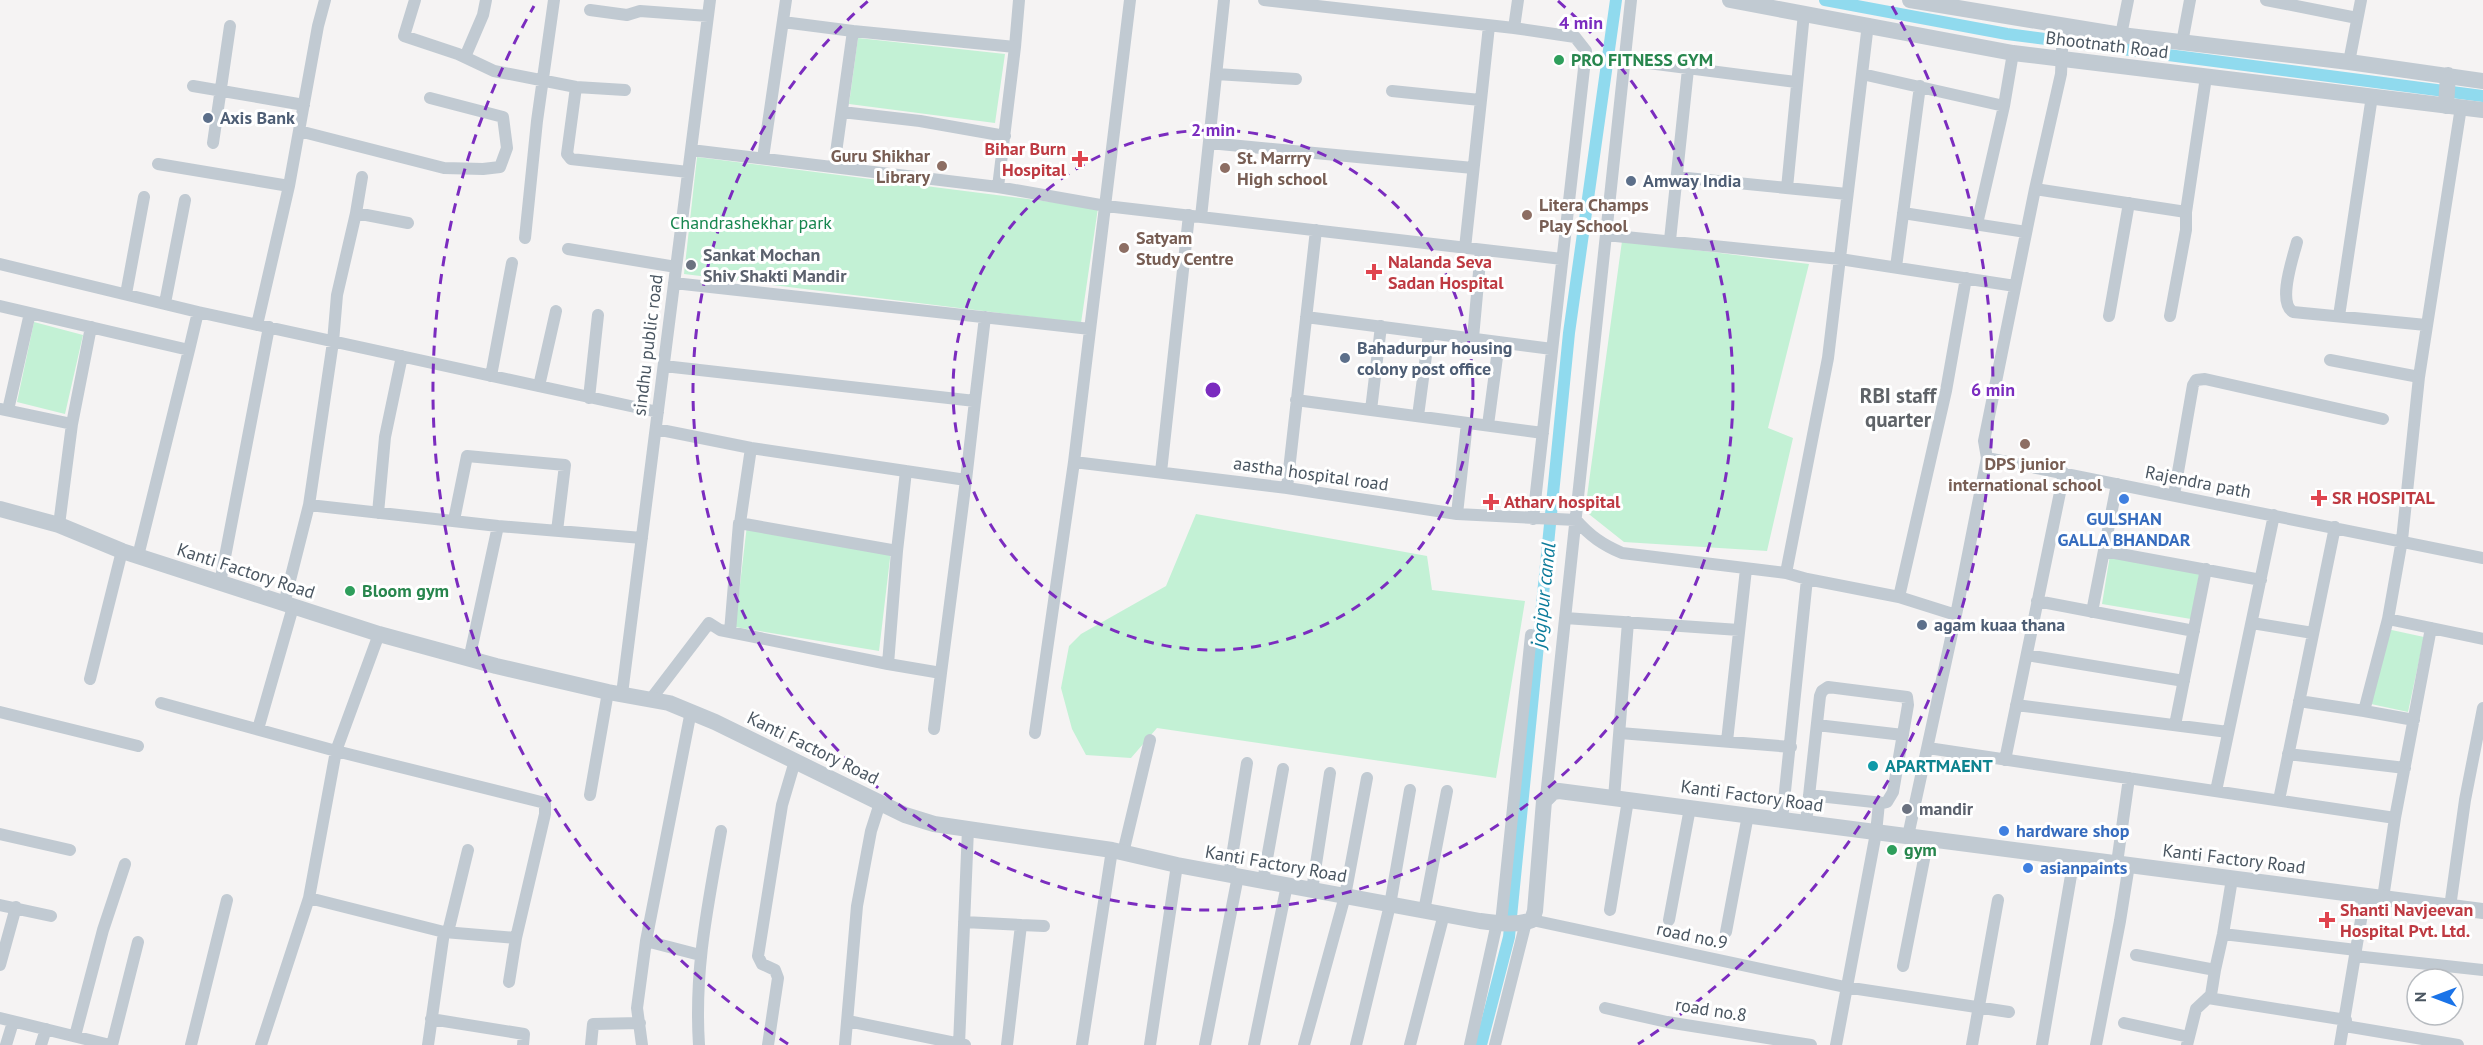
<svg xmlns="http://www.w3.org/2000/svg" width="2483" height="1045" font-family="'PT Sans',sans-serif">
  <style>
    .green { fill: #c3f1d5 }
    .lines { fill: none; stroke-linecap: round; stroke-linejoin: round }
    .canal { stroke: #90daee; stroke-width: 12 }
    .minor { stroke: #c1cad2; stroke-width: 12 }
    .tertiary { stroke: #c1cad2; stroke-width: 16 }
    .ring { fill: none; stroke: #7b2cbf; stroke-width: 3; stroke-dasharray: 10 8 }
    .leisure-dot { fill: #2e9e5b; stroke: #fff; stroke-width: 2 }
    .service-dot { fill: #5c6f8a; stroke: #fff; stroke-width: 2 }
    .health-dot { fill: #e0444e; stroke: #fff; stroke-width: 2 }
    .education-dot { fill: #8d6e63; stroke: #fff; stroke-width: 2 }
    .worship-dot { fill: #6b7280; stroke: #fff; stroke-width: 2 }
    .shop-dot { fill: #3f7fe0; stroke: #fff; stroke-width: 2 }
    .culture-dot { fill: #0f9aa8; stroke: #fff; stroke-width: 2 }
    .labels { text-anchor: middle; stroke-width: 6; stroke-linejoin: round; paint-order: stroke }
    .street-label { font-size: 18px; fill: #4a5661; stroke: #fff }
    .leisure-label { font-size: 18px; font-weight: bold; fill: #27864d; stroke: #fff; text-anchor: start }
    .service-label { font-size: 18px; font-weight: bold; fill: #4e5e75; stroke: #fff; text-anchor: start }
    .health-label { font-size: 18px; font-weight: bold; fill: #be3a42; stroke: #fff; text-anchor: start }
    .education-label { font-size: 18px; font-weight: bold; fill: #785e54; stroke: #fff; text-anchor: start }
    .park-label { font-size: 18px; fill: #17864f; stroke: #fff }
    .worship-label { font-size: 18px; font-weight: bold; fill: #5b616d; stroke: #fff; text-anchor: start }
    .shop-label { font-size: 18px; font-weight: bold; fill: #366cbe; stroke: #fff; text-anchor: start }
    .culture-label { font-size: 18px; font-weight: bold; fill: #0d838f; stroke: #fff; text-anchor: start }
    .water-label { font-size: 20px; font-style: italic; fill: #0c7c9b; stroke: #fff }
    .quarter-label { font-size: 21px; font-weight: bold; fill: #5f6368; stroke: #fff }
    .centre { fill: #7b2cbf; stroke: #fff; stroke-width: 3 }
    .ring-label { font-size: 18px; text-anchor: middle; font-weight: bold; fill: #7b2cbf; stroke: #fff; stroke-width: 6; stroke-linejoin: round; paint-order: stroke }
  </style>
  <rect width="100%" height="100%" fill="#f5f3f3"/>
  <path class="green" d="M858,38L1005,54L995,123L849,104Z
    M697,157L1098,208L1081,323L684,274Z
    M1622,241L1809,264L1768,428L1793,438L1767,551L1624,542L1585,511Z
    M34,322L83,335L65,414L17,402Z
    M1196,514L1427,556L1432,590L1525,601L1496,778L1157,728L1131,758L1086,755L1072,729L1061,688L1069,646L1081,634L1166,586Z
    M747,525L891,550L879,651L735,627Z
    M2110,555L2200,570L2191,619L2102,604Z
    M2387,629L2424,637L2408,712L2371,704Z"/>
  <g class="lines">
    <path class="canal" d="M1825,0L2007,34L2483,96
      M1481,1045L1509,937L1569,333L1616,0"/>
    <path class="minor" d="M415,0L404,36L458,54L494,71L576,87L625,90
      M1264,0L1514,28L1575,37L1586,51L1533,519
      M2266,0L2357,18
      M590,10L627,15L640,11L708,16
      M783,22L853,31
      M1514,28L1518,0
      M2121,35L2128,0
      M2182,43L2190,0
      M1015,47L1019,0
      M465,57L483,15L486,0
      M1625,60L1796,82
      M2349,62L2361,0
      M1216,74L1296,79
      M1862,74L2004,106
      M193,86L304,105
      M576,87L567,154L571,159L688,172
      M1392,91L1480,100
      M842,112L920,121L1005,136
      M299,131L444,168L483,169L500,167L507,148L503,117L430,98
      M213,143L230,26
      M1209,143L1473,168
      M691,150L998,187L1106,206L1562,259
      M763,158L786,0
      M158,164L289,186
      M834,167L853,31L1015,47L998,187
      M1677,177L1847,194
      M1787,188L1804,13
      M2035,189L2186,212
      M356,213L362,177
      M1903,213L2026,232
      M1201,217L1224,0
      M1977,224L2004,106L2013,53
      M1606,235L1840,259L2015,286
      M525,238L537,121L554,0
      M1670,240L1688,69
      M2297,242C2293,258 2277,302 2293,312L2426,325
      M1465,248L1489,26
      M568,249L676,267
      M0,264L198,312
      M1896,267L1920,86
      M674,283L1090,329
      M126,294L144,197
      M165,303L185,200
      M0,306L189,350L138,556
      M2109,316L2129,203
      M2170,316L2186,230V212L2206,77
      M2339,316L2372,96
      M1306,317L1552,349
      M257,325L289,186L318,26L325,0
      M1473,338L1481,250
      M189,350L198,312L658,412
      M2330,360L2419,377
      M491,376L512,263
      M539,386L556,311
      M589,398L598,315
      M1296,400L1543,433
      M975,401L985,317
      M1,409L72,424
      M8,410L30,313
      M1371,410L1381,326
      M1418,416L1429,333
      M1488,425L1499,342
      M656,429L751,448L966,480L975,401L664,366
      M1987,458L2483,558
      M1074,462L1287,488L1457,514L1576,520C1590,536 1603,545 1622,553L1786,573L1807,579L1782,820
      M1161,472L1189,215
      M1287,488L1316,230
      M2174,495L2193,385L2196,380L2205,379L2383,419
      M309,505L498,526L642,538
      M378,513L385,437L402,356
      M1457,514L1467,423
      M454,520L467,456L565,465L557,531
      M740,523L751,448
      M59,525L72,424L91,327
      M2104,551L2261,580
      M1786,573L1828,358L1868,24
      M1807,579L1899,597L1956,615
      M220,583L269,327
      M1899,597L1946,391L1966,278
      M2037,601L2194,631
      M284,604L309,505L333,342L337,295L356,213L408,223
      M2092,612L2117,484
      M1565,618L1739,630
      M2388,619L2483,639
      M2252,623L2313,633
      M730,632L739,523L897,551L906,471
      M2027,655L2184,681
      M469,660L498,526
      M888,664L897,551
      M90,679L122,551
      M622,694L710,0
      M651,699L709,623L720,630L888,664L941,673L966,480
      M2299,701L2364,711L2388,619L2402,540L2419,377L2461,107
      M161,703L336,751L545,803V814L516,938L509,982
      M2016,705L2228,732
      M2364,711L2414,720
      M0,712L138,746
      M1817,725L1903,735
      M2175,725L2206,569
      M258,729L293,607
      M934,729L941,673
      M1035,733L1074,462L1130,0
      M1620,733L1791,747
      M1727,741L1746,569
      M1928,748L2395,818
      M2288,754L2405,768
      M2005,760L2064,473
      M2216,791L2274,515
      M590,795L608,692
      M1546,797L1631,0
      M1614,798L1628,622
      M2279,800L2335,527
      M1806,823L1820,696L1822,691L1828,687L1907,697L1908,705L1893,792L1887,802L1883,803L1809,795
      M0,834L70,850
      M1908,836L1956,615L1987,458L1984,441L2035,189L2061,74L2063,27
      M1123,853L1150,740
      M2117,863L2129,778
      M1229,875L1247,763
      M1263,881L1283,769
      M1312,890L1330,773
      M309,898L444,932L428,1045
      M2383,898L2395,818L2431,628
      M0,905L51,916
      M2450,907L2465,800L2483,708
      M1610,910L1628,800
      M1424,911L1447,791
      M1532,920L1845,987L2009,1012
      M1669,920L1690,808
      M964,922L1021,925L1007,1045
      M1501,923L1531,635
      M1021,925L1044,926
      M444,932L516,938
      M448,932L468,850
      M1726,932L1748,815
      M2223,934L2356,950
      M646,941L700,955
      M2136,955L2215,970L2223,934L2232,879
      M2355,956L2483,970
      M0,965L16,907
      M1903,966L1928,839
      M2208,998L2346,1020
      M1605,1008L1667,1022L1811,1045
      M0,1018L110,1045
      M431,1019L524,1034L523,1045
      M848,1021L965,1045
      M2124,1023L2189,1037
      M2345,1026L2458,1045
      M75,1036L103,930L125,864
      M6,1045L13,1022
      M41,1045L46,1029
      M112,1045L138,942
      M191,1045L227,900
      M261,1045L309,898L336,751L379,634
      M591,1045L593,1024L640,1023
      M642,1045L637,1008L646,941L691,711
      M699,1045C694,969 708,905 721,831
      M768,1045L778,978L775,970L762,964L758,956L782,805L795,761
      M845,1045L857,906L871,831L880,803
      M959,1045L968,829
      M1082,1045L1112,850
      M1150,1045L1177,865
      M1205,1045L1238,876
      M1254,1045L1287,885
      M1304,1045L1345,896L1367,778
      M1356,1045L1390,905L1410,790
      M1410,1045L1444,914
      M1470,1045L1497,923
      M1495,1045L1526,922
      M1836,1045L1876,833L1879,803
      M1972,1045L1998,900
      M2042,1045L2074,858
      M2096,1045L2120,921L2129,865
      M2187,1045L2196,1009L2211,995L2215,970
      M2340,1045L2365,896"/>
    <path class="tertiary" d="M1730,0L2013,53L2483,110
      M1910,0L2121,35L2349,62L2483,81
      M2446,106L2448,75
      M0,509L59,525L122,551L379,634L496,666L608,692L669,703L715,722L905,815L934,824L1112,850L1177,865L1480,921C1495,923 1517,926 1532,920L1535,911L1544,801L1553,792L1559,791L2483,911"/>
  </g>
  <g class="ring">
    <circle cx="1213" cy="390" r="260"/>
    <path d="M1558 1A520 520 0 1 1 868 1"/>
    <path d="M788 1044A780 780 0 0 1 534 6M1892 6A780 780 0 0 1 1638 1044"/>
  </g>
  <g class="leisure-dot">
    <circle cx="1559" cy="60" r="6"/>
    <circle cx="350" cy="591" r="6"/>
    <circle cx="1892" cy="850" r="6"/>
  </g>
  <g class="service-dot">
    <circle cx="208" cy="118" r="6"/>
    <circle cx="1631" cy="181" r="6"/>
    <circle cx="1345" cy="358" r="6"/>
    <circle cx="1922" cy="625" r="6"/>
  </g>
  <g class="health-dot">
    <path d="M1077 150h6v6h6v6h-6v6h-6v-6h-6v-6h6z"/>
    <path d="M1371 263h6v6h6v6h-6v6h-6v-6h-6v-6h6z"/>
    <path d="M2316 489h6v6h6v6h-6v6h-6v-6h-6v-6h6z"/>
    <path d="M1488 493h6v6h6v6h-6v6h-6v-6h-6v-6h6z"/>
    <path d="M2324 911h6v6h6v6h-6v6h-6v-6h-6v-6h6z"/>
  </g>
  <g class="education-dot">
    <circle cx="942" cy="166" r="6"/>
    <circle cx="1225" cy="168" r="6"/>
    <circle cx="1527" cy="215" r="6"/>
    <circle cx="1124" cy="248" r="6"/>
    <circle cx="2025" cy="444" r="6"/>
  </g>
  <g class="worship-dot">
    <circle cx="691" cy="265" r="6"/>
    <circle cx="1907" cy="809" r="6"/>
  </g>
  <g class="shop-dot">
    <circle cx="2124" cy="499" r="6"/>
    <circle cx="2004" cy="831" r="6"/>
    <circle cx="2028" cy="868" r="6"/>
  </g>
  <circle class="culture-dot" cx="1873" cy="766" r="6"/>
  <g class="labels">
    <g class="street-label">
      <text transform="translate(2107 45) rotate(7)" y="6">Bhootnath Road</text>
      <text transform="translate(648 345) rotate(-83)" y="6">sindhu public road</text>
      <text transform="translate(1311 474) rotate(8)" y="6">aastha hospital road</text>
      <text transform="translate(2198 482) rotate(11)" y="6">Rajendra path</text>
      <text transform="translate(246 571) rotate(18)" y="6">Kanti Factory Road</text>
      <text transform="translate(813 748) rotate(26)" y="6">Kanti Factory Road</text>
      <text transform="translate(1752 796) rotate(8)" y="6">Kanti Factory Road</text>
      <text transform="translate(2234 859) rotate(7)" y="6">Kanti Factory Road</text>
      <text transform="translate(1276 864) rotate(10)" y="6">Kanti Factory Road</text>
      <text transform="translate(1692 936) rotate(12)" y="6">road no.9</text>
      <text transform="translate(1711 1010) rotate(9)" y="6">road no.8</text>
    </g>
    <g class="leisure-label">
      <text x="1571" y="66">PRO FITNESS GYM</text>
      <text x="362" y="597">Bloom gym</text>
      <text x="1904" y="856">gym</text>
    </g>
    <g class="service-label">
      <text x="220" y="124">Axis Bank</text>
      <text x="1643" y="187">Amway India</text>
      <text x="1357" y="354">Bahadurpur housing<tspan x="1357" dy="21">colony post office</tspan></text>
      <text x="1934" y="631">agam kuaa thana</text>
    </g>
    <g class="health-label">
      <text x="1066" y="155" text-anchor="end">Bihar Burn<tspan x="1066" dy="21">Hospital</tspan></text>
      <text x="1388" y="268">Nalanda Seva<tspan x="1388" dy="21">Sadan Hospital</tspan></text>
      <text x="2332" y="504">SR HOSPITAL</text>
      <text x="1504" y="508">Atharv hospital</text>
      <text x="2340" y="916">Shanti Navjeevan<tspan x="2340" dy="21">Hospital Pvt. Ltd.</tspan></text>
    </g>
    <g class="education-label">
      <text x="930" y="162" text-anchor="end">Guru Shikhar<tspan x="930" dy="21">Library</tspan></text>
      <text x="1237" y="164">St. Marrry<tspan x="1237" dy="21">High school</tspan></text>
      <text x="1539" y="211">Litera Champs<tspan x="1539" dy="21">Play School</tspan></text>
      <text x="1136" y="244">Satyam<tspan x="1136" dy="21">Study Centre</tspan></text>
      <text x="2025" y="470" text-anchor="middle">DPS junior<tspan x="2025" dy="21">international school</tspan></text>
    </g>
    <g class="park-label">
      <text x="751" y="229">Chandrashekhar park</text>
    </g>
    <g class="worship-label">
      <text x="703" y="261">Sankat Mochan<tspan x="703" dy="21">Shiv Shakti Mandir</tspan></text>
      <text x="1919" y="815">mandir</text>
    </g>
    <g class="shop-label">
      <text x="2124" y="525" text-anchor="middle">GULSHAN<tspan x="2124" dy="21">GALLA BHANDAR</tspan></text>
      <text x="2016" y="837">hardware shop</text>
      <text x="2040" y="874">asianpaints</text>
    </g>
    <g class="culture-label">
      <text x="1885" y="772">APARTMAENT</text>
    </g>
    <g class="water-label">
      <text transform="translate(1543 595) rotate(-84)" y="7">jogipur canal</text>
    </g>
    <g class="quarter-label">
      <text x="1898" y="403">RBI staff<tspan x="1898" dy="24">quarter</tspan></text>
    </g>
  </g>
  <circle cx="1213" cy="390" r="9" class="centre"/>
  <g class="ring-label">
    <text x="1581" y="29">4 min</text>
    <text x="1213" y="136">2 min</text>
    <text x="1993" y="396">6 min</text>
  </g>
  <g transform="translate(2435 997) rotate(270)"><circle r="28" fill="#ffffff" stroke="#b7bbc0" stroke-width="1.5"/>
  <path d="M0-4.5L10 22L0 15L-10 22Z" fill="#1a73e8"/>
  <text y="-9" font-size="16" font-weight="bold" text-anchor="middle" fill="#4a5661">N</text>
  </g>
</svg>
